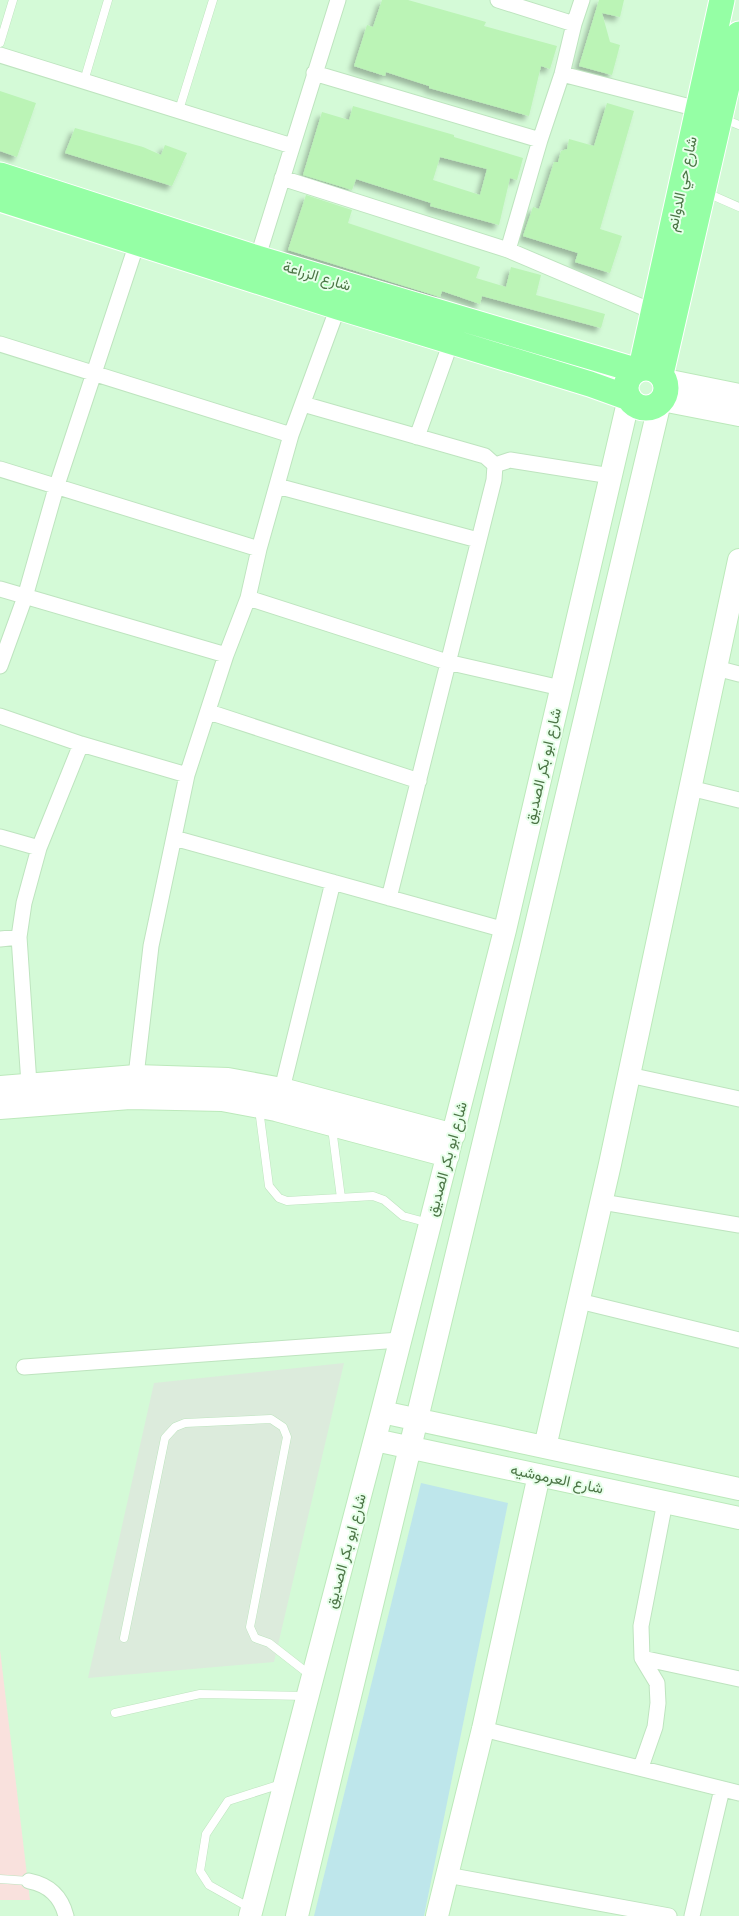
<svg xmlns="http://www.w3.org/2000/svg" width="739" height="1916" font-family="'IBM Plex Sans',Vazirmatn,sans-serif">
  <style>
    .residential { fill: #d4fad7 }
    .industrial { fill: #dcebdc }
    .education { fill: #f9e1dd }
    .green { fill: #bee6eb }
    .building { fill: #bbf4b6; fill-rule: evenodd; filter: url(#shadow) }
    .lines { fill: none; stroke-linecap: round; stroke-linejoin: round }
    .lane-casing { stroke: #bee4bf; stroke-width: 9 }
    .street-casing { stroke: #bee4bf; stroke-width: 17 }
    .secondary-casing { stroke: #bce9bb; stroke-width: 24 }
    .primary-casing { stroke: #fff; stroke-width: 27 }
    .lane { stroke: #fff; stroke-width: 8 }
    .street { stroke: #fff; stroke-width: 15 }
    .secondary { stroke: #fff; stroke-width: 22 }
    .primary { stroke: #95ffa5; stroke-width: 25 }
    .labels { text-anchor: middle; stroke-width: 4; stroke-linejoin: round; paint-order: stroke }
    .street-label { font-size: 15px; fill: #4c7546; stroke: #e7ffea }
  </style>
  <defs>
    <filter id="shadow"><feDropShadow dx="-4.5" dy="4.5" stdDeviation="2.5" flood-color="#0004"/></filter>
  </defs>
  <rect width="100%" height="100%" fill="#e0fde4"/>
  <path class="residential" d="M0,0H739V1916H0Z"/>
  <path class="industrial" d="M344,1363L274,1662L88,1678L154,1383Z"/>
  <path class="education" d="M0,1650L30,1900H0Z"/>
  <path class="green" d="M421,1483L508,1503L424,1916H314Z"/>
  <path class="building" d="M382,0H408L486,22L484,26L557,46L550,69L541,66L529,116L429,88V86L386,72L385,76L354,66L367,25L373,27Z
    M599,0H624L620,17L602,13L610,42L620,45L612,75L579,66Z
    M0,91L36,103L17,157L0,151Z
    M607,103L634,111L600,229L622,236L610,273L575,262L578,253L523,236L533,207L539,209L554,162H558L561,151L567,149L569,139L594,146Z
    M353,106L454,135V137L523,158L517,180L510,178L499,225L430,206L431,203L356,179L352,190L303,175L322,112L349,120ZM440,157L487,169L480,195L433,180Z
    M75,128L143,147L161,155L165,145L187,153L172,186L65,153Z
    M306,195L352,210L348,223L480,267L476,278L506,287L511,267L541,275L536,295L605,314L601,328L482,296L480,304L442,291L440,297L288,250Z"/>
  <g class="lines">
    <defs>
      <path id="lane" d="M0,43L13,0
        M84,81L108,0
        M179,110L213,0
        M724,119L739,125
        M707,193L739,207
        M259,1109L269,1186L279,1198L287,1201L373,1196L384,1200L403,1216L429,1223
        M332,1128L341,1198
        M124,1638L165,1438L175,1427L185,1423L271,1419L283,1427L287,1437L250,1627L255,1638L269,1643L310,1675
        M115,1713L200,1694L306,1696
        M0,1879L29,1881
        M250,1908L209,1885L200,1871L206,1834L228,1801L281,1784"/>
      <path id="street" d="M498,0L574,24L582,0
        M0,55L292,146
        M314,73L540,140L562,74L574,24
        M562,74L698,109
        M282,178L508,250L654,312
        M508,250L540,140
        M255,266L338,0
        M0,344L291,435
        M303,404L485,456L495,465L494,480L389,898
        M417,437L451,342
        M495,465L510,460L611,476
        M0,469L259,549
        M277,486L478,540
        M0,589L226,655
        M248,598L447,662L561,688
        M0,666L25,597L56,488L137,243
        M716,668L739,674
        M209,712L419,781
        M0,716L81,744L187,775
        M690,788L739,800
        M0,837L39,848
        M174,838L505,930
        M0,939L19,937
        M629,1075L739,1099
        M136,1076L151,946L187,775L226,655L248,598L259,549L291,435L338,307
        M29,1084L19,937L24,903L39,848L81,744
        M282,1089L333,882
        M602,1202L739,1225
        M579,1301L739,1340
        M24,1367L400,1340
        M642,1658L739,1679
        M483,1729L739,1793
        M641,1767L655,1727L658,1703L657,1683L642,1658L641,1626L665,1502
        M447,1875L669,1916
        M29,1881C49,1885 61,1896 66,1916
        M692,1916L722,1789"/>
      <path id="secondary" d="M665,380L739,395
        M662,400L739,415
        M0,1087L136,1076L228,1079L282,1089L454,1135
        M0,1108L130,1098L222,1100L276,1110L448,1156
        M382,1412L739,1489
        M375,1440L739,1518
        M545,1447L610,1164L739,560
        M250,1916L382,1412L505,930L629,398
        M297,1916L530,950L660,402
        M437,1916L483,1729L539,1475"/>
      <path id="primary" d="M0,175L257,258L635,370
        M0,199L338,307L590,384L629,398
        M626 388a20 20 0 1 1 40 0a20 20 0 1 1-40 0Z
        M641,368L722,0
        M661,374L739,34"/>
    </defs>
    <use href="#lane" class="lane-casing"/>
    <use href="#street" class="street-casing"/>
    <use href="#secondary" class="secondary-casing"/>
    <use href="#primary" class="primary-casing"/>
    <use href="#lane" class="lane"/>
    <use href="#street" class="street"/>
    <use href="#secondary" class="secondary"/>
    <use href="#primary" class="primary"/>
  </g>
  <g class="labels">
    <g class="street-label">
      <text transform="translate(682 184) rotate(-78)" y="5">شارع حي الدوانم</text>
      <text transform="translate(317 276) rotate(17)" y="5">شارع الزراعة</text>
      <text transform="translate(543 766) rotate(-77)" y="5">شارع ابو بكر الصديق</text>
      <text transform="translate(447 1159) rotate(-75)" y="5">شارع ابو بكر الصديق</text>
      <text transform="translate(557 1479) rotate(12)" y="5">شارع العرموشيه</text>
      <text transform="translate(346 1551) rotate(-75)" y="5">شارع ابو بكر الصديق</text>
    </g>
  </g>
</svg>
